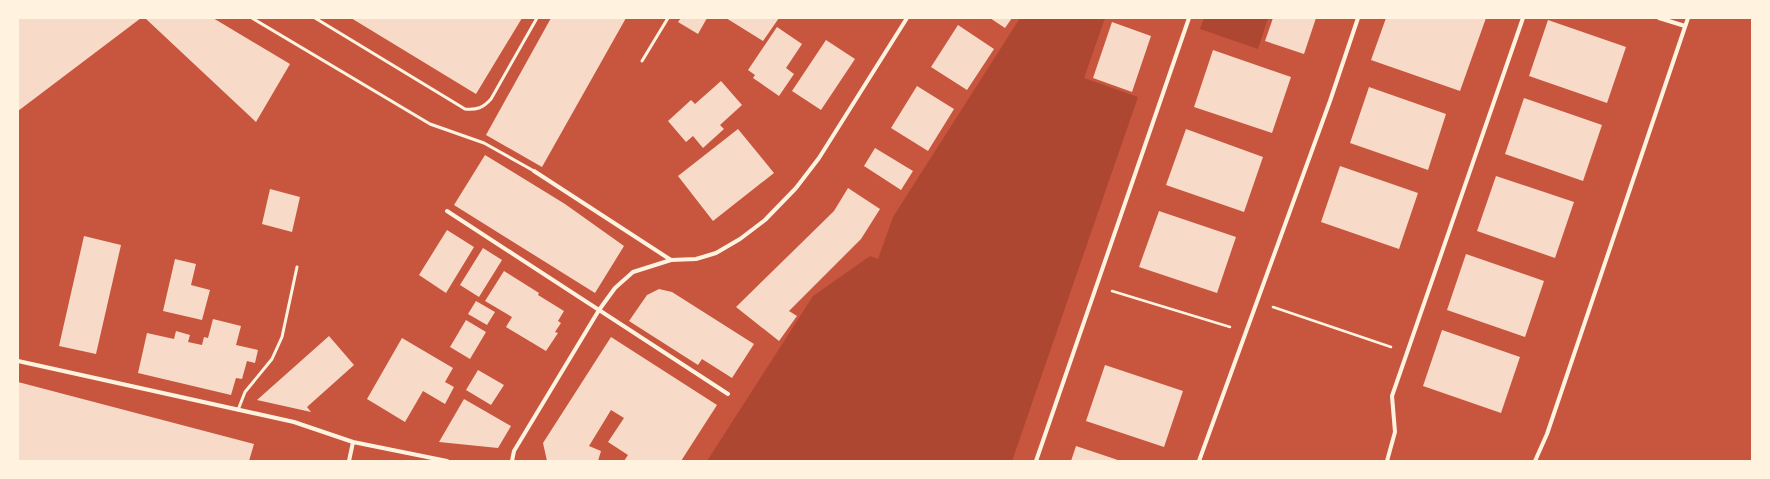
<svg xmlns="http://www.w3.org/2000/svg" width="1770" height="479" font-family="Roboto,sans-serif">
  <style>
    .green { fill: #ae4732 }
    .building { fill: #f7dbc8 }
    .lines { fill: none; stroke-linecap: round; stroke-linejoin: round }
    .path { stroke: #fff3e0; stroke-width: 2.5 }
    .service { stroke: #fff3e0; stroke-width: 3 }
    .minor { stroke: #fff3e0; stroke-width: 4 }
  </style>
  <rect width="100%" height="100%" fill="#c8553d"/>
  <path class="green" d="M1020,18H1105L1084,78L1138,97L1012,461H707L813,296L870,256L878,259L893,217Z
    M1204,18H1268L1258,49L1200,29Z"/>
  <path class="building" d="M18,18H141L18,111Z
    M145,18H213L290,64L256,122Z
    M351,18H522L476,94Z
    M551,18H626L542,167L486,135Z
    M681,18H707L698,34L678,22Z
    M726,18H779L763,41Z
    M990,18H1012L1005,28Z
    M1273,18H1316L1304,54L1265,41Z
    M1386,18H1486L1460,91L1371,60Z
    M1548,20L1626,47L1607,103L1529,76Z
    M1112,22L1151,36L1132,92L1093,78Z
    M958,25L994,49L967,90L931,67Z
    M777,27L802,44L786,68L794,74L779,96L753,78L755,75L748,70Z
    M826,40L855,59L821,110L792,91Z
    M1213,50L1291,77L1272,133L1194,107Z
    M721,81L742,105L720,125L724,129L703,148L693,136L686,142L668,121L691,100L695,104Z
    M917,86L954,109L928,151L891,128Z
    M1369,87L1446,114L1428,170L1350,143Z
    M1524,98L1602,125L1583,181L1505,154Z
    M738,129L774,173L713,221L678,176Z
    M1186,129L1263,157L1244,212L1166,185Z
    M875,148L913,171L901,190L864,166Z
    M485,155L565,204L624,246L595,293L454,205Z
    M1340,166L1418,193L1399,249L1321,222Z
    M1496,176L1574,202L1555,258L1477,231Z
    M848,188L880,209L861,239L789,311L797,316L779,341L736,307L834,211Z
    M270,189L300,197L292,232L262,224Z
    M1159,211L1236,237L1217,293L1139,267Z
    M447,230L474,247L446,293L419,275Z
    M84,236L121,245L96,354L59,346Z
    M483,248L502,260L479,297L460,285Z
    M1466,254L1544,281L1525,337L1447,310Z
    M175,259L196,264L191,285L210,290L202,320L163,311Z
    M504,271L539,293L538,295L564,311L558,321L561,323L555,332L558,333L546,351L506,327L512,317L485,301Z
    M659,289L672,292L754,344L732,378L702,359L698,365L629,321L647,295Z
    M476,301L495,312L487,325L468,314Z
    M213,319L241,326L236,345L258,350L255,363L247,361L242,379L236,378L231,395L138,373L147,333L174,339L176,331L190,335L188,342L202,345L204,337L208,338Z
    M466,320L486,332L470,359L450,347Z
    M1442,330L1520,357L1501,413L1423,386Z
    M329,336L354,365L307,407L311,412L257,400Z
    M611,337L717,405L681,461H624L628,455L608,442L624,418L611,410L589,446L601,451L598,461H547L543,443Z
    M402,338L453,368L445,382L454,387L445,404L423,391L405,422L367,399Z
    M1105,365L1183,391L1164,447L1086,421Z
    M478,370L504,385L491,405L466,390Z
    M18,382L254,444L249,461H18Z
    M464,399L511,426L498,448L439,442Z
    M1076,446L1115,459L1120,461H1071Z"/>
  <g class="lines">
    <path class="path" d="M1112,291L1230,327
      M1273,307L1391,347"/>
    <path class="service" d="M252,18L430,124L484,143L534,171
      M315,18L465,109C477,110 483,108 491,99L537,18
      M642,61L668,18
      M238,410L245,392L272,359L282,337L297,267"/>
    <path class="minor" d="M1659,18L1685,26
      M534,171L671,260
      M447,211L728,394
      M18,361L294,422L353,442L447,461
      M349,461L353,442
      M512,461L514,451L599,310L615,288L633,272L671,260L696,259L716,253L740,239L765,220L796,188L819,158L907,18
      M1036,461L1189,18
      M1199,461L1330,101L1358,18
      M1387,461L1395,432L1392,396L1523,18
      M1535,461L1547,434L1688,18"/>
  </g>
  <rect width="1770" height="479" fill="none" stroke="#fff3e0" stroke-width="38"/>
</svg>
